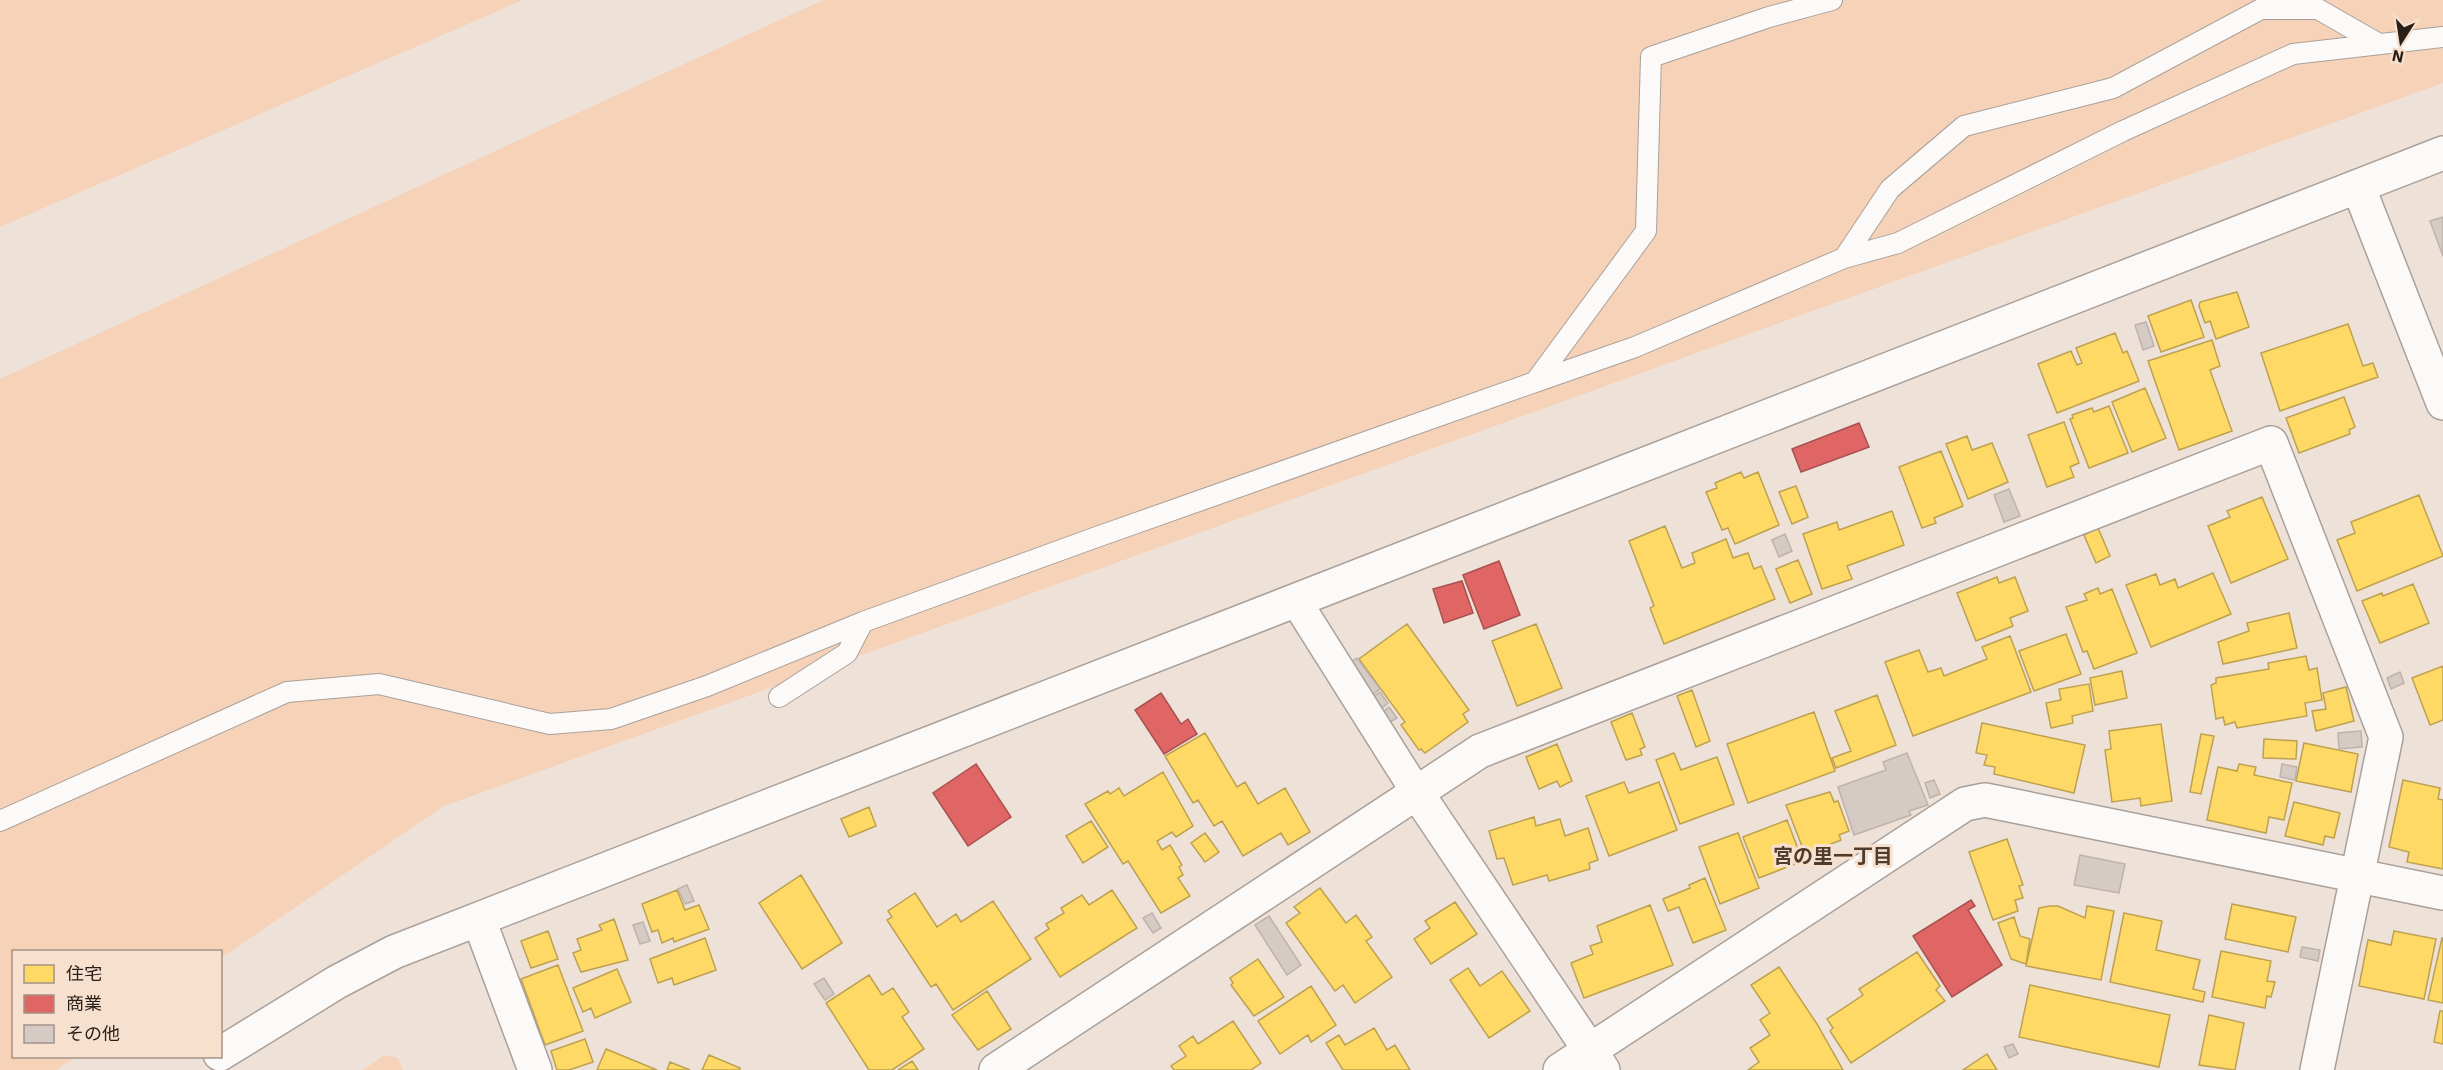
<svg xmlns="http://www.w3.org/2000/svg" width="2443" height="1070" font-family="'IBM Plex Sans','Noto Sans JP',sans-serif">
  <style>
    .green { fill: #f6d3b8 }
    .homes { fill: #ffd966; stroke: #bea14f; stroke-width: 1.5 }
    .shops { fill: #e06666; stroke: #a9514f; stroke-width: 1.5 }
    .building { fill: #d5cbc4; stroke: #bdb3ab; stroke-width: 1.5 }
    .lines { fill: none; stroke-linecap: round; stroke-linejoin: round }
    .service-casing { stroke: #aaa099; stroke-width: 22 }
    .pedestrian-casing { stroke: #aaa099; stroke-width: 33 }
    .minor-casing { stroke: #aaa099; stroke-width: 36 }
    .tertiary-casing { stroke: #aaa099; stroke-width: 36 }
    .service { stroke: #fcfaf9; stroke-width: 20 }
    .pedestrian { stroke: #fcfaf9; stroke-width: 30 }
    .minor { stroke: #fcfaf9; stroke-width: 33 }
    .tertiary { stroke: #fcfaf9; stroke-width: 33 }
    .labels { text-anchor: middle; stroke-width: 6; stroke-linejoin: round; paint-order: stroke }
    .neighbourhood-label { font-size: 20px; font-weight: bold; fill: #4f3c2d; stroke: #f8e0ce }
  </style>
  <rect width="100%" height="100%" fill="#eee1d8"/>
  <path class="green" d="M0,0H523L0,227Z
    M823,0H2443V83L444,806L221,958L220,952H14V1056L76,1057L56,1070H0V379Z
    M383,1056L397,1057L403,1070H363Z"/>
  <path class="homes" d="M2237,292L2249,327L2216,339L2210,321L2205,323L2199,306L2200,302Z
    M2191,300L2204,337L2161,352L2148,316Z
    M2348,324L2363,366L2373,363L2378,377L2280,411L2261,353Z
    M2115,333L2123,353L2127,351L2139,381L2057,413L2038,364L2071,351L2077,365L2082,363L2076,348Z
    M2212,340L2220,366L2210,370L2232,431L2179,450L2148,361Z
    M2145,388L2166,438L2132,452L2112,402Z
    M2344,397L2355,427L2349,430L2350,434L2299,453L2286,418Z
    M2109,406L2128,453L2089,468L2070,419L2073,418L2072,415L2092,408L2094,412Z
    M2064,422L2079,463L2070,467L2074,477L2047,487L2028,435Z
    M1967,436L1972,450L1992,443L2008,482L1968,499L1946,444Z
    M1941,451L1963,506L1934,518L1936,523L1922,528L1899,467Z
    M1741,472L1744,478L1758,472L1779,525L1735,544L1728,528L1722,530L1706,492L1717,488L1715,483Z
    M1796,486L1808,517L1792,524L1779,492Z
    M2419,495L2443,556L2357,591L2337,540L2355,533L2351,522Z
    M2262,497L2288,559L2231,583L2208,526L2230,517L2227,511Z
    M1892,511L1904,545L1847,566L1852,579L1822,589L1803,534L1837,522L1839,530Z
    M1665,526L1682,568L1695,563L1692,553L1726,539L1733,558L1748,553L1754,569L1761,566L1775,599L1664,644L1650,608L1654,606L1629,541Z
    M2098,528L2110,556L2096,563L2084,535Z
    M1798,560L1812,594L1790,603L1776,569Z
    M2213,573L2231,614L2151,647L2126,585L2156,574L2160,585L2175,579L2178,588Z
    M1997,577L1999,583L2015,577L2028,611L2010,618L2013,626L1976,641L1957,593Z
    M2413,584L2429,623L2380,643L2362,601L2382,593L2383,596Z
    M2098,588L2100,594L2112,589L2137,653L2094,669L2087,651L2083,652L2066,607L2087,600L2084,594Z
    M2289,613L2297,648L2223,664L2218,642L2249,631L2247,623Z
    M1407,624L1469,710L1463,714L1468,722L1425,753L1421,749L1419,750L1401,725L1405,722L1359,659Z
    M1536,624L1562,688L1517,706L1492,641Z
    M2066,634L2081,674L2034,691L2019,651Z
    M2010,636L2031,692L1913,736L1885,662L1919,650L1928,672L1941,668L1944,676L1987,659L1982,647Z
    M2306,656L2309,670L2317,668L2322,700L2305,703L2307,716L2237,728L2235,722L2225,725L2223,717L2216,719L2211,685L2216,683V678L2269,669L2268,663Z
    M2443,666V720L2430,725L2412,678Z
    M2122,671L2127,698L2095,705L2090,678Z
    M2089,684L2093,711L2072,716L2073,723L2051,728L2046,703L2061,700L2059,689Z
    M2346,687L2354,721L2316,731L2312,711L2326,709L2323,693Z
    M1692,690L1710,741L1696,747L1677,696Z
    M1877,695L1896,745L1836,768L1832,758L1851,751L1835,711Z
    M1814,712L1835,771L1748,803L1727,744Z
    M1632,713L1645,747L1640,749L1642,755L1626,760L1611,722Z
    M1982,723L2085,745L2074,793L1994,774L1995,767L1984,765L1987,755L1976,753Z
    M2161,724L2172,801L2141,806L2140,798L2112,802L2105,750L2111,749L2109,731Z
    M1205,733L1237,787L1245,782L1258,804L1285,788L1310,832L1288,845L1281,833L1243,856L1222,821L1214,826L1198,800L1193,803L1165,756Z
    M2201,734L2214,736L2201,794L2190,792Z
    M2264,739L2297,741L2296,759L2263,758Z
    M2304,743L2358,754L2351,792L2296,781Z
    M1557,744L1572,781L1560,787L1557,781L1539,789L1526,757Z
    M1674,753L1681,770L1717,757L1734,804L1680,824L1656,760Z
    M2239,764L2256,767L2254,775L2292,783L2284,820L2269,817L2266,833L2207,820L2218,767L2237,771Z
    M1163,772L1193,826L1176,837L1172,832L1157,841L1162,850L1170,845L1182,865L1179,867L1183,875L1178,878L1190,896L1161,913L1128,861L1123,864L1085,804L1108,791L1110,794L1119,788L1124,796Z
    M2403,780L2440,788L2438,799L2443,800V869L2407,862L2409,852L2389,847Z
    M1624,782L1629,793L1659,782L1677,830L1609,856L1586,796Z
    M1830,792L1834,802L1838,801L1849,831L1839,835L1841,840L1805,854L1786,805Z
    M2294,802L2340,813L2334,838L2325,836L2323,845L2285,836Z
    M869,807L876,826L849,837L841,819Z
    M1534,817L1536,826L1560,819L1565,836L1588,828L1598,860L1589,863L1590,869L1549,881L1547,875L1513,885L1504,858L1497,859L1489,831Z
    M1787,820L1800,854L1793,856L1795,864L1759,878L1743,837Z
    M1091,821L1108,847L1083,863L1066,836Z
    M1205,833L1219,852L1205,862L1191,843Z
    M1738,833L1759,888L1720,904L1699,847Z
    M2007,839L2023,885L2019,886L2023,898L2015,900L2018,911L1993,920L1969,852Z
    M801,875L842,943L802,969L759,903Z
    M1705,878L1726,930L1693,943L1679,907L1668,911L1663,899L1690,888L1689,885Z
    M1320,888L1346,923L1356,915L1372,937L1366,941L1392,977L1355,1003L1343,985L1335,991L1286,923L1300,913L1294,907Z
    M677,890L685,910L699,905L709,929L674,942L673,938L662,943L658,930L652,932L642,904Z
    M1112,890L1137,928L1060,977L1035,938L1049,929L1046,924L1064,913L1061,908L1082,895L1089,905Z
    M915,893L937,927L956,914L961,922L993,901L1031,959L953,1010L936,984L931,987L887,920L892,917L888,911Z
    M1455,902L1477,934L1431,964L1414,939L1430,928L1425,921Z
    M2232,904L2296,917L2288,952L2225,939Z
    M1650,905L1673,965L1584,998L1571,963L1593,954L1590,946L1602,942L1597,926Z
    M2050,906H2058L2085,918L2087,906L2114,911L2101,980L2026,966L2039,908Z
    M2124,913L2162,921L2156,950L2200,960L2193,989L2205,992L2203,1002L2110,982Z
    M2014,917L2020,936L2030,939L2026,964L2011,959L1998,923Z
    M614,919L628,960L581,972L573,953L581,950L577,939L602,930L599,925Z
    M548,931L558,959L531,968L521,941Z
    M2394,931L2436,939L2424,999L2359,986L2368,940L2391,945Z
    M705,938L716,970L674,985L672,978L658,983L650,959Z
    M2442,938H2443V1003L2428,1000Z
    M2221,951L2271,961L2267,981L2275,982L2271,997L2267,996L2265,1008L2212,997Z
    M1917,952L1940,986L1936,990L1945,1001L1851,1063L1830,1031L1833,1028L1827,1019L1863,995L1859,989Z
    M1258,959L1284,997L1254,1016L1231,985L1233,983L1230,978Z
    M558,965L583,1031L545,1045L521,979Z
    M1779,967L1817,1024L1843,1070H1748L1759,1062L1750,1048L1770,1035L1760,1020L1770,1013L1751,985Z
    M1468,968L1480,986L1502,971L1530,1011L1489,1038L1450,980Z
    M617,969L631,1002L595,1018L591,1008L583,1012L573,988Z
    M869,975L882,995L893,988L909,1012L902,1017L924,1049L892,1070H869L826,1003Z
    M2030,985L2170,1015L2159,1067L2019,1037Z
    M1311,986L1336,1025L1311,1042L1308,1035L1280,1054L1258,1021Z
    M987,991L1011,1029L978,1050L952,1015Z
    M2440,1011H2443V1044L2434,1042Z
    M2209,1015L2244,1023L2235,1070L2199,1065Z
    M1233,1021L1261,1063L1251,1070H1174L1171,1066L1186,1056L1179,1046L1193,1036L1198,1044Z
    M1374,1028L1387,1050L1395,1045L1410,1070H1343L1326,1043L1339,1035L1345,1045Z
    M585,1039L593,1062L569,1070H557L551,1051Z
    M606,1049L657,1070H597Z
    M1987,1054L1997,1070H1963Z
    M709,1055L740,1068V1070H702Z
    M912,1061L918,1070H898Z
    M670,1062L690,1070H667Z"/>
  <path class="shops" d="M1859,423L1869,447L1801,472L1792,449Z
    M1499,561L1520,615L1484,629L1463,575Z
    M1462,581L1473,613L1444,623L1433,589Z
    M1161,693L1181,724L1188,719L1197,734L1164,754L1135,710Z
    M976,764L1011,817L968,846L933,793Z
    M1971,900L1975,906L1968,910L2002,965L1952,997L1913,936Z"/>
  <path class="building" d="M2443,217V256L2430,221Z
    M2146,322L2154,346L2143,350L2135,325Z
    M2009,489L2020,516L2004,522L1994,495Z
    M1785,534L1792,551L1779,557L1772,540Z
    M1357,658L1380,689L1372,695L1349,663Z
    M2400,672L2404,683L2391,689L2387,678Z
    M1380,692L1388,703L1382,708L1373,697Z
    M1389,707L1397,718L1390,722L1383,712Z
    M2361,731L2362,747L2339,749L2338,733Z
    M1907,753L1928,805L1909,811L1911,815L1854,835L1838,787L1886,770L1883,762Z
    M2282,764L2297,767L2295,780L2280,777Z
    M1934,780L1940,794L1930,798L1925,783Z
    M2080,855L2125,864L2119,893L2074,885Z
    M687,885L694,901L685,904L678,889Z
    M1152,913L1161,928L1153,933L1143,918Z
    M1269,916L1301,965L1287,975L1255,925Z
    M643,922L650,941L640,944L633,925Z
    M2302,947L2320,950L2318,961L2300,957Z
    M824,978L834,994L825,1000L814,984Z
    M2013,1044L2018,1054L2009,1058L2004,1047Z"/>
  <g class="lines">
    <defs>
      <path id="service" d="M1844,258L1890,189L1964,126L2113,88L2261,9H2318L2379,44
        M1535,382L1635,347L1844,258L1898,243L2123,131L2293,54L2443,37
        M779,697L847,653L863,622
        M0,821L287,692L379,684L550,724L611,719L707,686L863,622L1094,538L1535,382L1646,231L1651,57L1769,17L1832,0"/>
      <path id="pedestrian" d="M1296,601L1417,793"/>
      <path id="minor" d="M1417,793L1603,1070
        M479,920L535,1070
        M996,1070L1480,751L2271,443L2386,737L2317,1070
        M1560,1070L1965,804L1985,800L2443,893"/>
      <path id="tertiary" d="M2358,186L2443,403
        M220,1054L337,982L394,952L2443,153"/>
    </defs>
    <use href="#service" class="service-casing"/>
    <use href="#pedestrian" class="pedestrian-casing"/>
    <use href="#minor" class="minor-casing"/>
    <use href="#tertiary" class="tertiary-casing"/>
    <use href="#service" class="service"/>
    <use href="#pedestrian" class="pedestrian"/>
    <use href="#minor" class="minor"/>
    <use href="#tertiary" class="tertiary"/>
  </g>
  <g class="labels">
    <g class="neighbourhood-label">
      <text x="1833" y="863">宮の里一丁目</text>
    </g>
  </g>
  <rect x="12" y="950" width="210" height="108" fill="#f8e0ce" stroke="#a59386" stroke-width="1.5"/>
  <rect x="24" y="965" width="30" height="18" fill="#ffd966" stroke="#a59386" stroke-width="1.5"/>
  <text x="66" y="980" font-size="18" fill="#281f19">住宅</text>
  <rect x="24" y="995" width="30" height="18" fill="#e06666" stroke="#a59386" stroke-width="1.5"/>
  <text x="66" y="1010" font-size="18" fill="#281f19">商業</text>
  <rect x="24" y="1025" width="30" height="18" fill="#d5cbc4" stroke="#a59386" stroke-width="1.5"/>
  <text x="66" y="1040" font-size="18" fill="#281f19">その他</text>
  <g transform="translate(2401 42) rotate(192)" stroke="#f8e0ce" stroke-width="4.5" paint-order="stroke">
  <path d="M0-4.5L10 22L0 15L-10 22Z" fill="#281f19"/>
  <text y="-9" font-size="16" font-weight="bold" text-anchor="middle" fill="#281f19">N</text>
  </g>
</svg>
